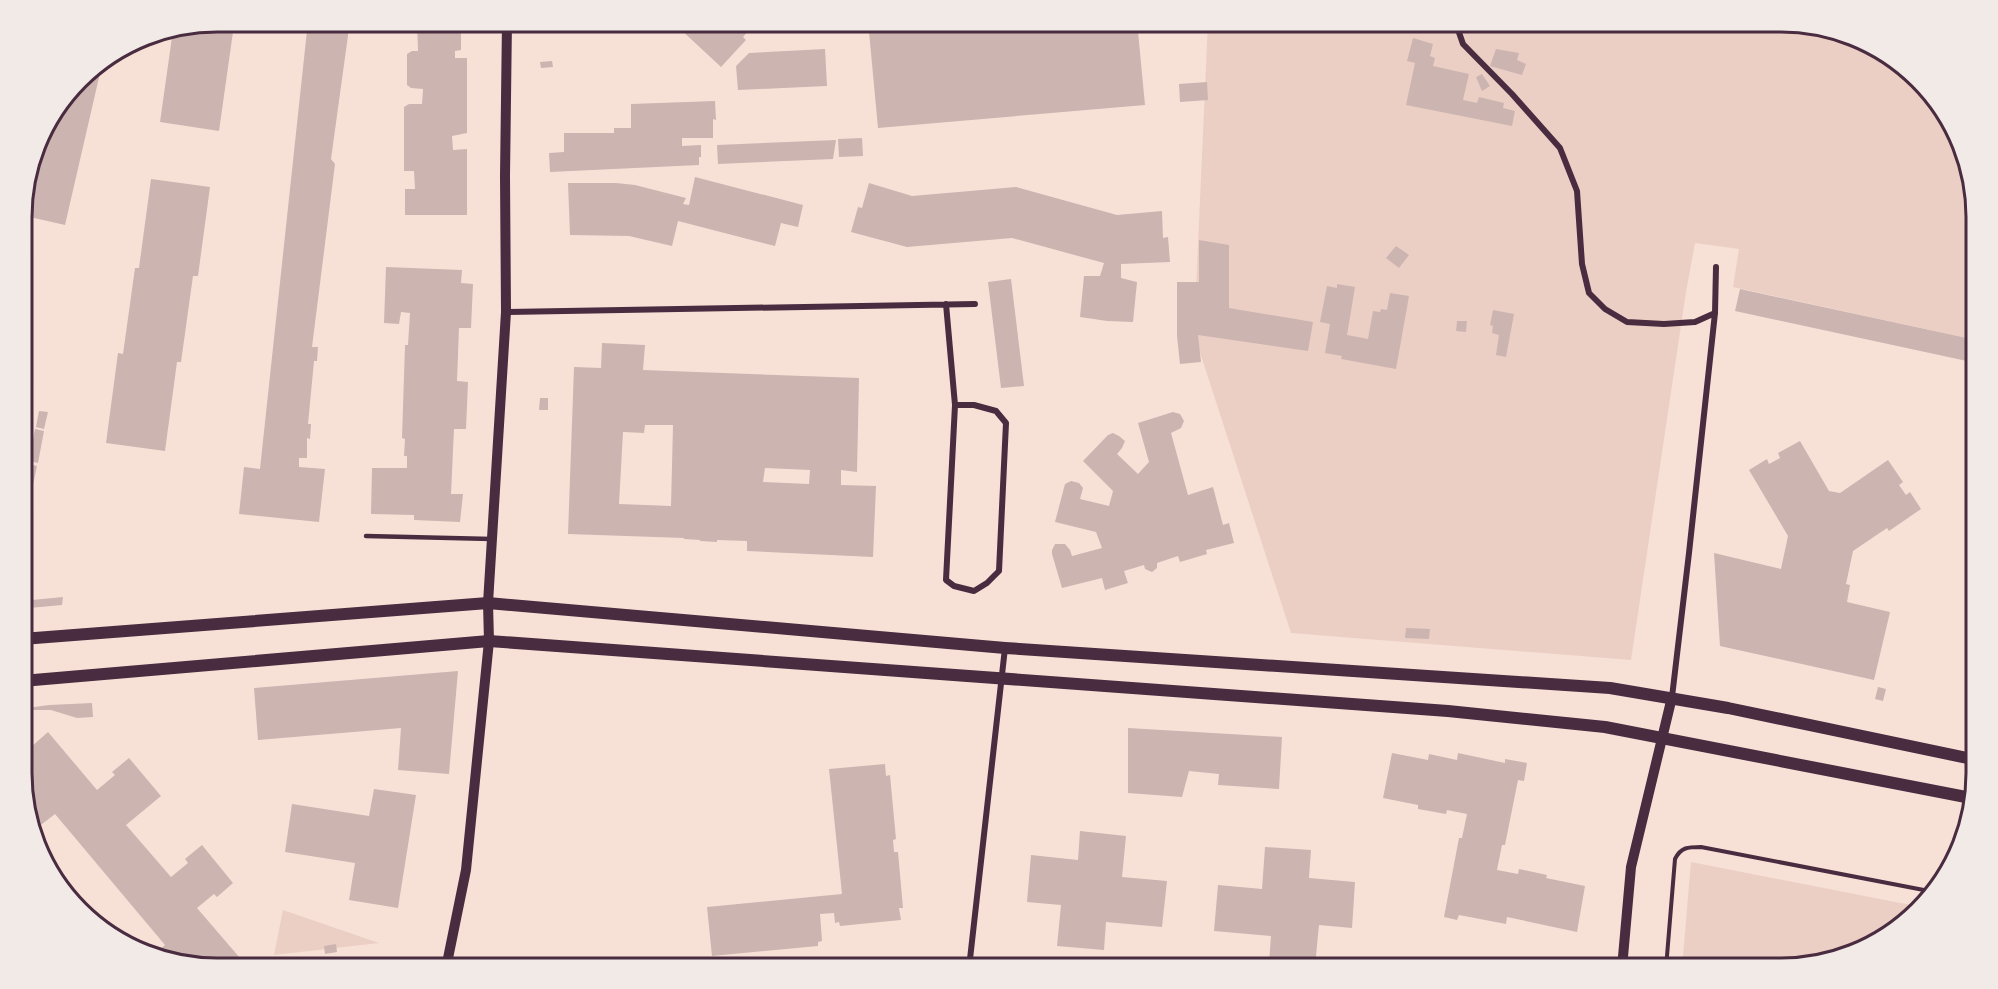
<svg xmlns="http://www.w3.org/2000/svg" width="1998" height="989" font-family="'Roboto Condensed',sans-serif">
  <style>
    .green { fill: #ebcfc5 }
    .building { fill: #ccb4b1; fill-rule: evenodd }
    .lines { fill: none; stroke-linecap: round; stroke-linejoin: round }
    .path { stroke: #4a2c40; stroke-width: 4 }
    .service { stroke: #4a2c40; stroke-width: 4.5 }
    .minor { stroke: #4a2c40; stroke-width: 6 }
    .tertiary { stroke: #4a2c40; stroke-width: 10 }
    .secondary { stroke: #4a2c40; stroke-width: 12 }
    .rim { fill: none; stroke: #4a2c40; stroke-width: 3 }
  </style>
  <rect width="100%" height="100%" fill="#f7e1d7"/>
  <path class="green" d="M1208,21H1781L1868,41L1937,98L1975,191L1976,340L1733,287L1739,249L1695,243L1686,292L1631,660L1291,633L1194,334Z
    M1691,862L1916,906L1890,935L1794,968H1682Z
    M283,910L379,943L274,955Z"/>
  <path class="building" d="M217,21H240L238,33L233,32L219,131L160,122L173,30Z
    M308,21H350L331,159L335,164L312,347H318L317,361H314L308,424H311L310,439L307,438V458H299V467L325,469L319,522L239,514L244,467L260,469Z
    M417,21H461V50L455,51V58H467V133L452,136L453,150L467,149V215H405V189H415L414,171H404V107L409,104H422L423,89L411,88L407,85V54L412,51H418Z
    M684,21H754L756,22L743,37L746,40L721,67L678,27Z
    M868,21H1137L1145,105L878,128Z
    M1413,38L1433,44L1430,56L1435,58L1433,66L1469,74L1463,100L1477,103L1479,97L1504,103L1503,108L1515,111L1512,126L1406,105L1415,63L1407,61Z
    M825,49L827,86L738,90L736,66L749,53Z
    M1496,49L1519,53L1517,60L1526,64L1522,75L1490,66Z
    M103,60L65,225L21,215V204L41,130L87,70Z
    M552,61L553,67L541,68L540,62Z
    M1482,74L1490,86L1482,91L1476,77Z
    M1207,82L1208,100L1180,102L1179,84Z
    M715,101L716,120L713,119V138H682V146L701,145V157H699V165L550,172L549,153L564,152V133H614V128H631V104Z
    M862,138L863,156L839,157L838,139Z
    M836,140L833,159L718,164L717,145Z
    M695,177L803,205L798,227L781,223L775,246L678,221L672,246L629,236L570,235L568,183H616L635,185L686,198L683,204L689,205Z
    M151,179L210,187L198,276H193L181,362H177L165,451L106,443L118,353L123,354L135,268H139Z
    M869,183L912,196L1016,187L1117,215L1162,211L1163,238L1168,237L1170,262L1121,264V278L1137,282L1133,322L1107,321L1080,317L1084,276H1100L1104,263L1012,238L907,247L851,232L858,207L862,208Z
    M1199,240L1229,245V308L1313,322L1308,351L1198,335L1201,362L1180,364L1177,336V282H1199Z
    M1396,246L1409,255L1399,268L1386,258Z
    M386,267L462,270L461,283L473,284L471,328H459L457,381L468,382L466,429H454L451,494H463L460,522L414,520V515L371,514L372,468H407V456H404L405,439L402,438L405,345H408L410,313L401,312L399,324L384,323Z
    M1011,279L1024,386L1001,388L988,282Z
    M1337,284L1355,287L1347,335L1368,339L1373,311L1380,312L1381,309L1387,310L1390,293L1409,296L1396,369L1341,359L1342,356L1325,353L1330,324L1320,322L1327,286L1337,288Z
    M1740,289L1976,340V363L1735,311Z
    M1493,310L1514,314L1506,357L1496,355L1499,335L1492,333L1493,326L1490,325Z
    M1457,321H1467L1466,332L1456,331Z
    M602,343L645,345L643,370L859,378L857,472L841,470V485L876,486L873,557L747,551V541L717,540V542L700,541V540L684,539V538L568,534L574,367L601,368ZM645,425H673L671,506L619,504L623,432L644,433ZM765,468L810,470L809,484L763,482Z
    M540,398H548V410H539Z
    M39,411L48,412L44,429L36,427Z
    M1173,412L1180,414L1184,421L1181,428L1171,433L1188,495L1213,487L1223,525L1229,523L1234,543L1206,550L1207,554L1180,562L1178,556L1157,563V568L1152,572L1145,569L1144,565L1124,571L1128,583L1105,590L1102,578L1062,588L1052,554V550L1055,544H1065L1070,550L1072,556L1102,548L1096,532L1055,522L1065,484L1071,481L1079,483L1083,488L1080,499L1109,506L1113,491L1083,461L1108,435L1113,433L1119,436L1125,441L1122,448L1117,454L1138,474L1149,462L1138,423Z
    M35,429L44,431L38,463L29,461Z
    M1800,441L1829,491L1840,493L1888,460L1903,482L1899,485L1906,495L1910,492L1921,509L1889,531L1887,528L1853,551L1846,584L1850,585L1847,602L1890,612L1874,680L1720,646L1714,553L1781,569L1788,536L1749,470L1767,459L1769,464L1780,458L1778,453Z
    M28,464L37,466L33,485L25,484Z
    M63,597L62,605L29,608L32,600Z
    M1406,628L1430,629L1429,639L1405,638Z
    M458,671L449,774L398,770L401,728L258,740L254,688Z
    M1878,687L1886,689L1883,701L1875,699Z
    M92,703L93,717L77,718L51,710H27V708L49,705Z
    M1128,728L1282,737L1279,789L1218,785L1219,774L1189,771L1182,797L1128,793Z
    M48,732L97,790L115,775L112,772L129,758L161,796L126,825L171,877L188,863L185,859L202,845L233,883L217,897L214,894L197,908L246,965L243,968H217L155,954L165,945L55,814L37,828L41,832L38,835L23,798V780L25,778L23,775V754Z
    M1392,753L1428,760L1429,754L1457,760L1458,753L1505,763V759L1527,763L1524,781L1518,780L1505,845H1502L1497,870L1518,874L1519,869L1547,875L1546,878L1585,886L1577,932L1507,917L1506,924L1459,915L1457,920L1444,917L1459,838H1462L1467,814L1447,810L1446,814L1418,809V805L1383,798Z
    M885,764L886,776L890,775L896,839L893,840L894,852H898L903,908H899L901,920L840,926L839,922L835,923L834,913L820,914L822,941L818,942V946L712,956L707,907L842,894L829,769Z
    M374,789L416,795L398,908L349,900L355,863L285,852L292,804L369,816Z
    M1080,831L1126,836L1122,877L1167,881L1162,927L1106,922L1104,950L1057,946L1061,905L1027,902L1031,855L1078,860Z
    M1265,847L1311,850L1309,878L1355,882L1352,928L1319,925L1315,966L1269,963L1271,936L1214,931L1218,885L1262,889Z
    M336,944L337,952L325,954L324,946Z"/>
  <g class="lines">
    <path class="path" d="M1666,968L1675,859C1681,847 1688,847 1701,847L1929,891
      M1763,968L1829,956"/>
    <path class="service" d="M366,536L492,539"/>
    <path class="minor" d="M1455,21L1463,44L1512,94L1560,148L1577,191L1582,264L1589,293L1605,309L1627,322L1664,324L1695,322L1715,313
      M946,304L955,405L946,580L954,586L974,591L987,583L999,571L1006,423L996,411L974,405H955
      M506,312L975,304
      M1672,697L1689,553L1715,313L1716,267
      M969,968L1005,648"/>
    <path class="tertiary" d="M446,968L466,870L489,641L488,603L506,312L505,176L507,21
      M1622,968L1631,867L1672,697"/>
    <path class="secondary" d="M22,639L488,603L1005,648L1610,688L1728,708L1977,760
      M22,681L489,641L1448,711L1605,727L1971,798"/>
  </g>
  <path d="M0 0H1998V989H0ZM217 32H1781A185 185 0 0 1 1966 217V773A185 185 0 0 1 1781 958H217A185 185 0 0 1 32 773V217A185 185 0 0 1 217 32Z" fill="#f1eae7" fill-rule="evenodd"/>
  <path class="rim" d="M217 32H1781A185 185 0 0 1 1966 217V773A185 185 0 0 1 1781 958H217A185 185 0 0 1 32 773V217A185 185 0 0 1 217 32Z"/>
</svg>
